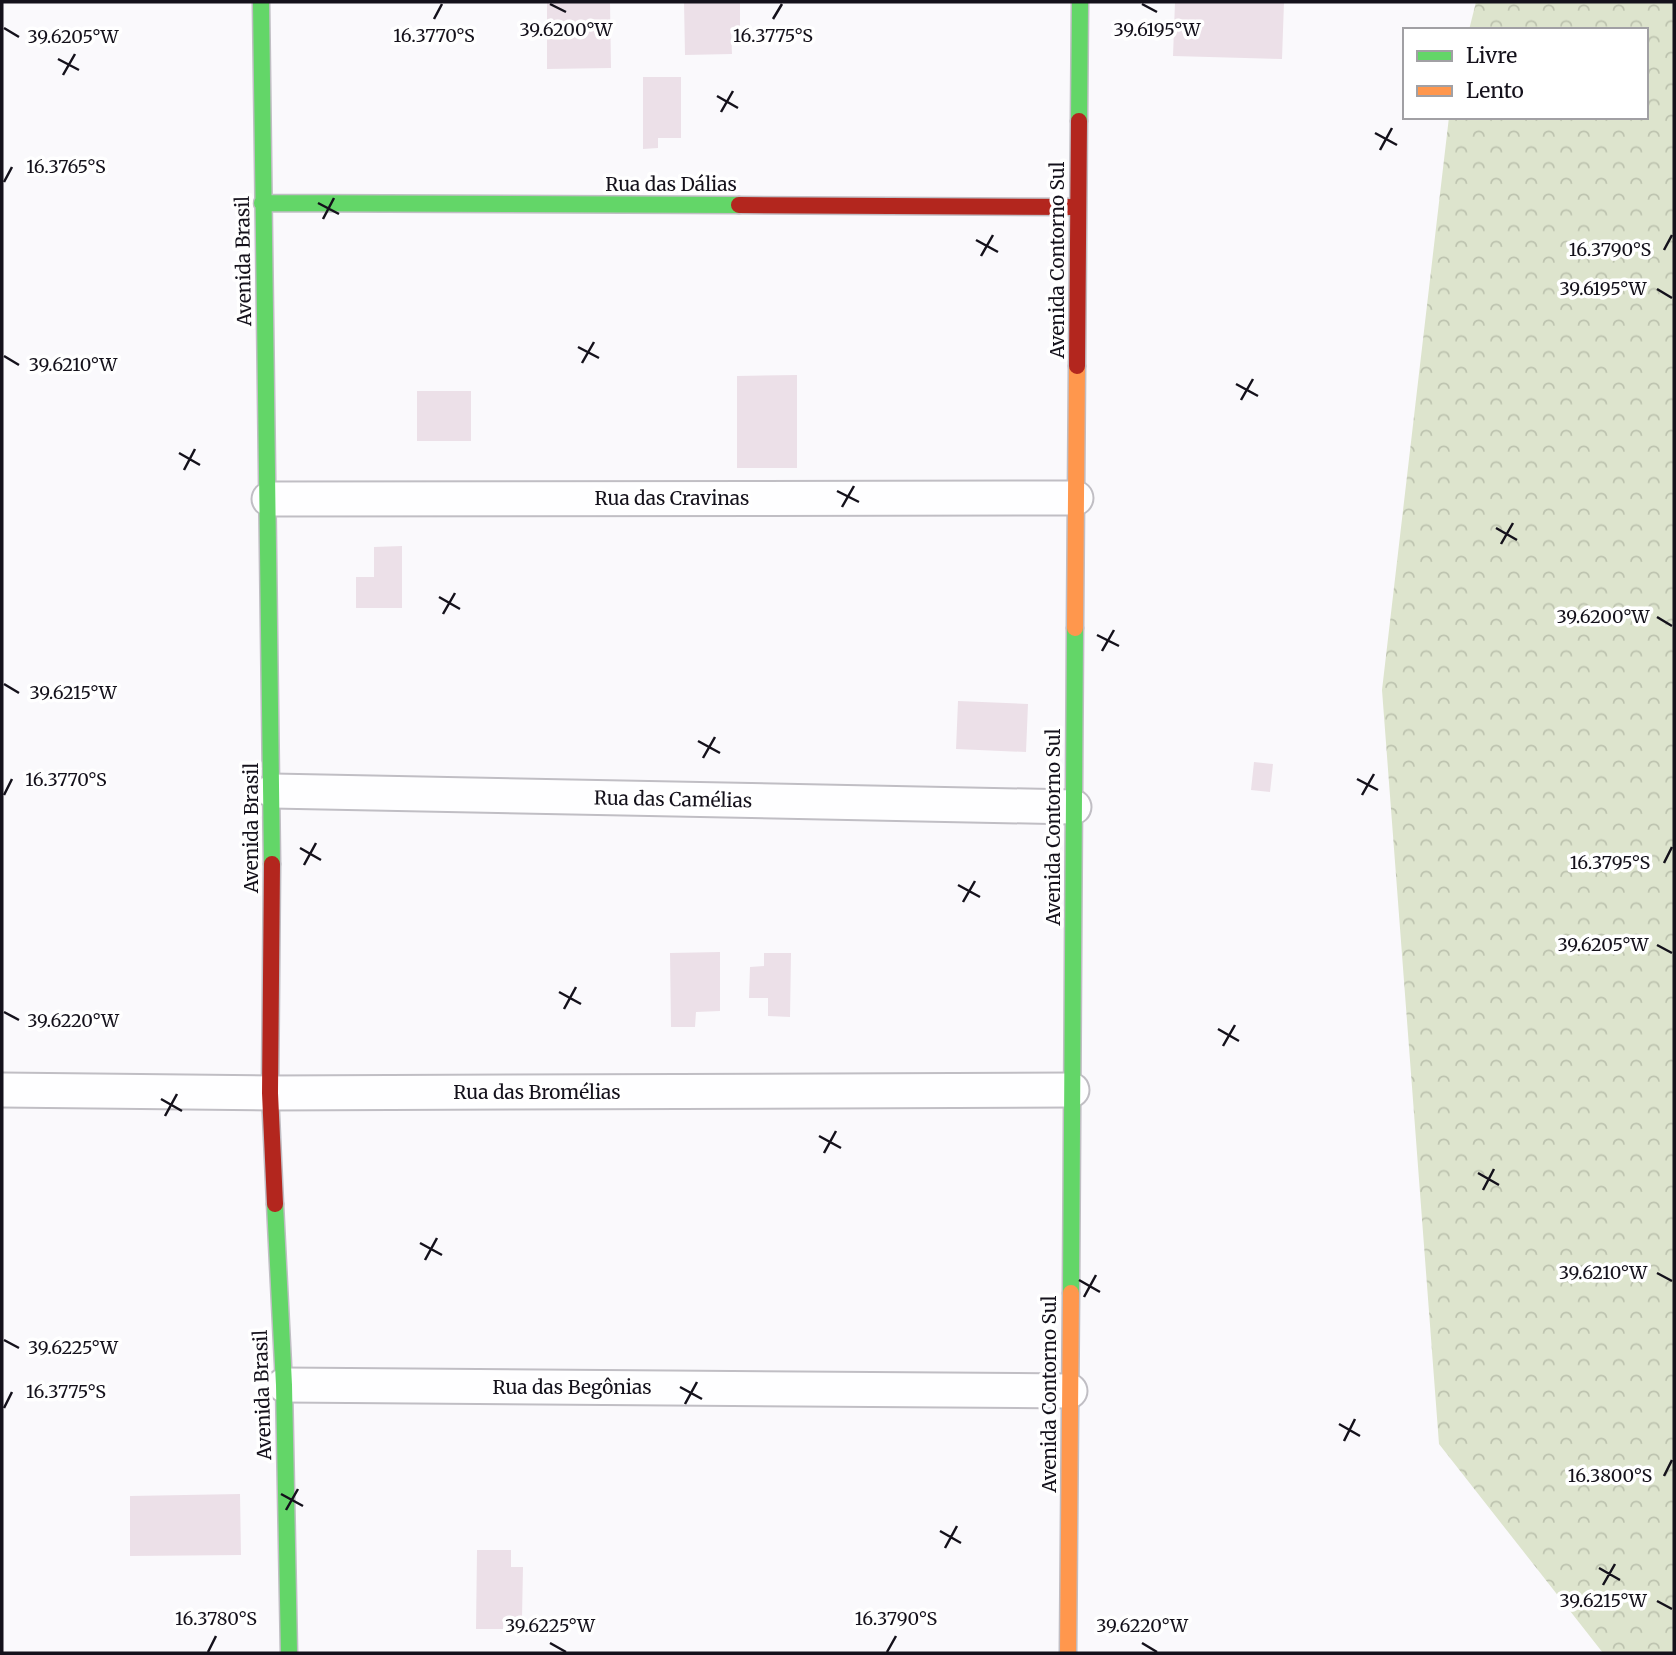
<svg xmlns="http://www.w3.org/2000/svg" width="1676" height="1655" font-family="Merriweather,serif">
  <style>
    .forest { fill: url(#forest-crowns) }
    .building { fill: #ece0e8 }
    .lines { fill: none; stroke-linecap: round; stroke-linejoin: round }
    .street-casing { stroke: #c0bec4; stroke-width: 37 }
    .fast-casing { stroke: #c0bec4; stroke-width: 19 }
    .slow-casing { stroke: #c0bec4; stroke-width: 19 }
    .jam-casing { stroke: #c0bec4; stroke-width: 19 }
    .street { stroke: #fefeff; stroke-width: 33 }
    .fast { stroke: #63d668; stroke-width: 16 }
    .slow { stroke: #ff974d; stroke-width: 16 }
    .jam { stroke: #b3261e; stroke-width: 16 }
    .ticks { fill: none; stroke: #14111b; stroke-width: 2.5 }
    .labels { text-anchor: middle; stroke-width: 7; stroke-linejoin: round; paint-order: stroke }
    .street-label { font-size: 19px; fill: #14111b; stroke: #fff }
    .ticks-label { font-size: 18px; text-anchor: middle; fill: #14111b; stroke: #fff; stroke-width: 7; stroke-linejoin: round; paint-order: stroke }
  </style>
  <defs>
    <pattern id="forest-crowns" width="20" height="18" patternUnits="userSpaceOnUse" patternTransform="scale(1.75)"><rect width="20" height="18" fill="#dde4cd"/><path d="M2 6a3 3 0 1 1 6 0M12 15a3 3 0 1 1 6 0" fill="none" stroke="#bdc3af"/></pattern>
  </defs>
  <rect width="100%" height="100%" fill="#faf9fc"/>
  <path class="forest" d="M1476,2H1674V1653H1603L1439,1444L1382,690L1449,117H1646V30H1469Z"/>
  <path class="building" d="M547,2H610L611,68L547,69Z
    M684,2H740V29H731L732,54L685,55Z
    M1175,2H1284L1282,59L1173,56Z
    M643,77H681V138H658V148L643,149Z
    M797,375V468H737V376Z
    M417,391H471V441H417Z
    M402,546V608H356V577H374V547Z
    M958,701L1028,704L1026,752L956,749Z
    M1254,762L1273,764L1270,792L1251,790Z
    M720,952V1011L696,1012L695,1027H671L670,953Z
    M764,953H791L790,1017L768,1016V998H749L750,967L764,966Z
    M240,1494L241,1555L130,1556V1496Z
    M477,1550H511V1567H523L522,1618L503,1619V1629H476Z"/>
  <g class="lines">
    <defs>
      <path id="street" d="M269,499L1076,498
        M273,791L1074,807
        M2,1090L270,1093L1072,1090
        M284,1385L1070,1391"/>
      <path id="fast" d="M261,2L272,864
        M1079,121L1080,2
        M262,203L739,205
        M275,1204L284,1385L289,1653
        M1071,1293L1075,628"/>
      <path id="slow" d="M1075,628L1077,366
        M1068,1653L1071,1293"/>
      <path id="jam" d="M739,205L1078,207
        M1077,366L1079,121
        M272,864L270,1093L275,1204"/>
    </defs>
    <use href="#street" class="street-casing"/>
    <use href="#fast" class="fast-casing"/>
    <use href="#slow" class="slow-casing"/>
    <use href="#jam" class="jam-casing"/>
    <use href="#street" class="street"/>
    <use href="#fast" class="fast"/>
    <use href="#slow" class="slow"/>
    <use href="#jam" class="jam"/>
  </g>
  <path class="ticks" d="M550,4L566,12M1142,4L1157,12M434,19L442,4M773,19L782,4M4,28L19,37M58,59L79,70M63,75L75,54M717,96L738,108M721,112L733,91M1375,133L1397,145M1380,150L1392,128M4,182L12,167M318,203L339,214M323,219L334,198M976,240L998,252M1664,250L1672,235M981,256L993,235M1657,289L1672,298M578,347L599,358M4,356L19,365M582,363L594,342M1236,384L1258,396M1241,400L1253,379M179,453L200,465M184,470L195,449M837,491L859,502M842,507L854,486M1496,528L1517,540M1501,544L1513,523M439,597L460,609M443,614L455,593M1657,617L1672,626M1097,635L1119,646M1102,651L1114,630M4,684L19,693M698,741L720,753M703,758L715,737M1357,779L1378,790M4,795L12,779M1362,795L1374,774M300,848L321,860M1664,863L1672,847M304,865L316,843M958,885L980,897M963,902L975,881M1657,945L1672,953M559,992L581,1004M564,1009L576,987M4,1012L19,1020M1218,1029L1239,1041M1223,1046L1235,1025M161,1099L182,1111M165,1116L177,1094M819,1136L841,1148M824,1153L836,1131M1478,1173L1499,1185M1483,1190L1494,1169M420,1243L442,1255M425,1260L437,1238M1657,1273L1672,1281M1079,1280L1100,1292M1084,1297L1096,1275M4,1340L19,1348M680,1387L702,1399M685,1404L697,1382M4,1408L12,1392M1339,1424L1360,1436M1344,1441L1355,1419M1664,1476L1672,1460M281,1494L303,1506M286,1510L298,1489M940,1531L961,1543M945,1548L957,1526M1599,1568L1620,1580M1603,1585L1615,1564M1657,1601L1672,1609M550,1643L566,1652M1142,1643L1157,1652M208,1652L216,1636M887,1652L896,1636"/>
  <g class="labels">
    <g class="street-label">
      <text x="671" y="191">Rua das Dálias</text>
      <text transform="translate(1057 260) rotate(-90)" y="7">Avenida Contorno Sul</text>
      <text transform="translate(243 261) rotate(-91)" y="7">Avenida Brasil</text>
      <text x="672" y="505">Rua das Cravinas</text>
      <text transform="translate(673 799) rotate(1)" y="7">Rua das Camélias</text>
      <text transform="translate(1053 827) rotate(-90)" y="7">Avenida Contorno Sul</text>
      <text transform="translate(251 828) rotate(-90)" y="7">Avenida Brasil</text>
      <text x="537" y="1099">Rua das Bromélias</text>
      <text x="572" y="1394">Rua das Begônias</text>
      <text transform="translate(1049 1394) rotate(-90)" y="7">Avenida Contorno Sul</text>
      <text transform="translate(262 1395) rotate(-92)" y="7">Avenida Brasil</text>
    </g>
  </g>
  <g class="ticks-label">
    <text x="566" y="36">39.6200°W</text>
    <text x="1157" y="36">39.6195°W</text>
    <text x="434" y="42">16.3770°S</text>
    <text x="773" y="42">16.3775°S</text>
    <text x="73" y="43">39.6205°W</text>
    <text x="66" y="173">16.3765°S</text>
    <text x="1610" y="256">16.3790°S</text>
    <text x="1603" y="295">39.6195°W</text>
    <text x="73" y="371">39.6210°W</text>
    <text x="1603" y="623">39.6200°W</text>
    <text x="73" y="699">39.6215°W</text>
    <text x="66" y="786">16.3770°S</text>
    <text x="1610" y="869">16.3795°S</text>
    <text x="1603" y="951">39.6205°W</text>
    <text x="73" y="1027">39.6220°W</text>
    <text x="1603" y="1279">39.6210°W</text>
    <text x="73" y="1354">39.6225°W</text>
    <text x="66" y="1398">16.3775°S</text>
    <text x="1610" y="1482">16.3800°S</text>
    <text x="1603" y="1607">39.6215°W</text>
    <text x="216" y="1625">16.3780°S</text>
    <text x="896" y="1625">16.3790°S</text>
    <text x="550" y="1632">39.6225°W</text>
    <text x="1142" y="1632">39.6220°W</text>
  </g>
  <rect width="1676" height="1655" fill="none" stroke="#14111b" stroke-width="7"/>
  <rect x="1403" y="28" width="245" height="91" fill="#ffffff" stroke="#a1a0a4" stroke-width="2"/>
  <rect x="1417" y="51" width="35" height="10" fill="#63d668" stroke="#a1a0a4" stroke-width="2"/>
  <text x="1466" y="63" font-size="21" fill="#14111b">Livre</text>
  <rect x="1417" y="86" width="35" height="10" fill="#ff974d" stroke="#a1a0a4" stroke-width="2"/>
  <text x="1466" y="98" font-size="21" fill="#14111b">Lento</text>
</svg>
